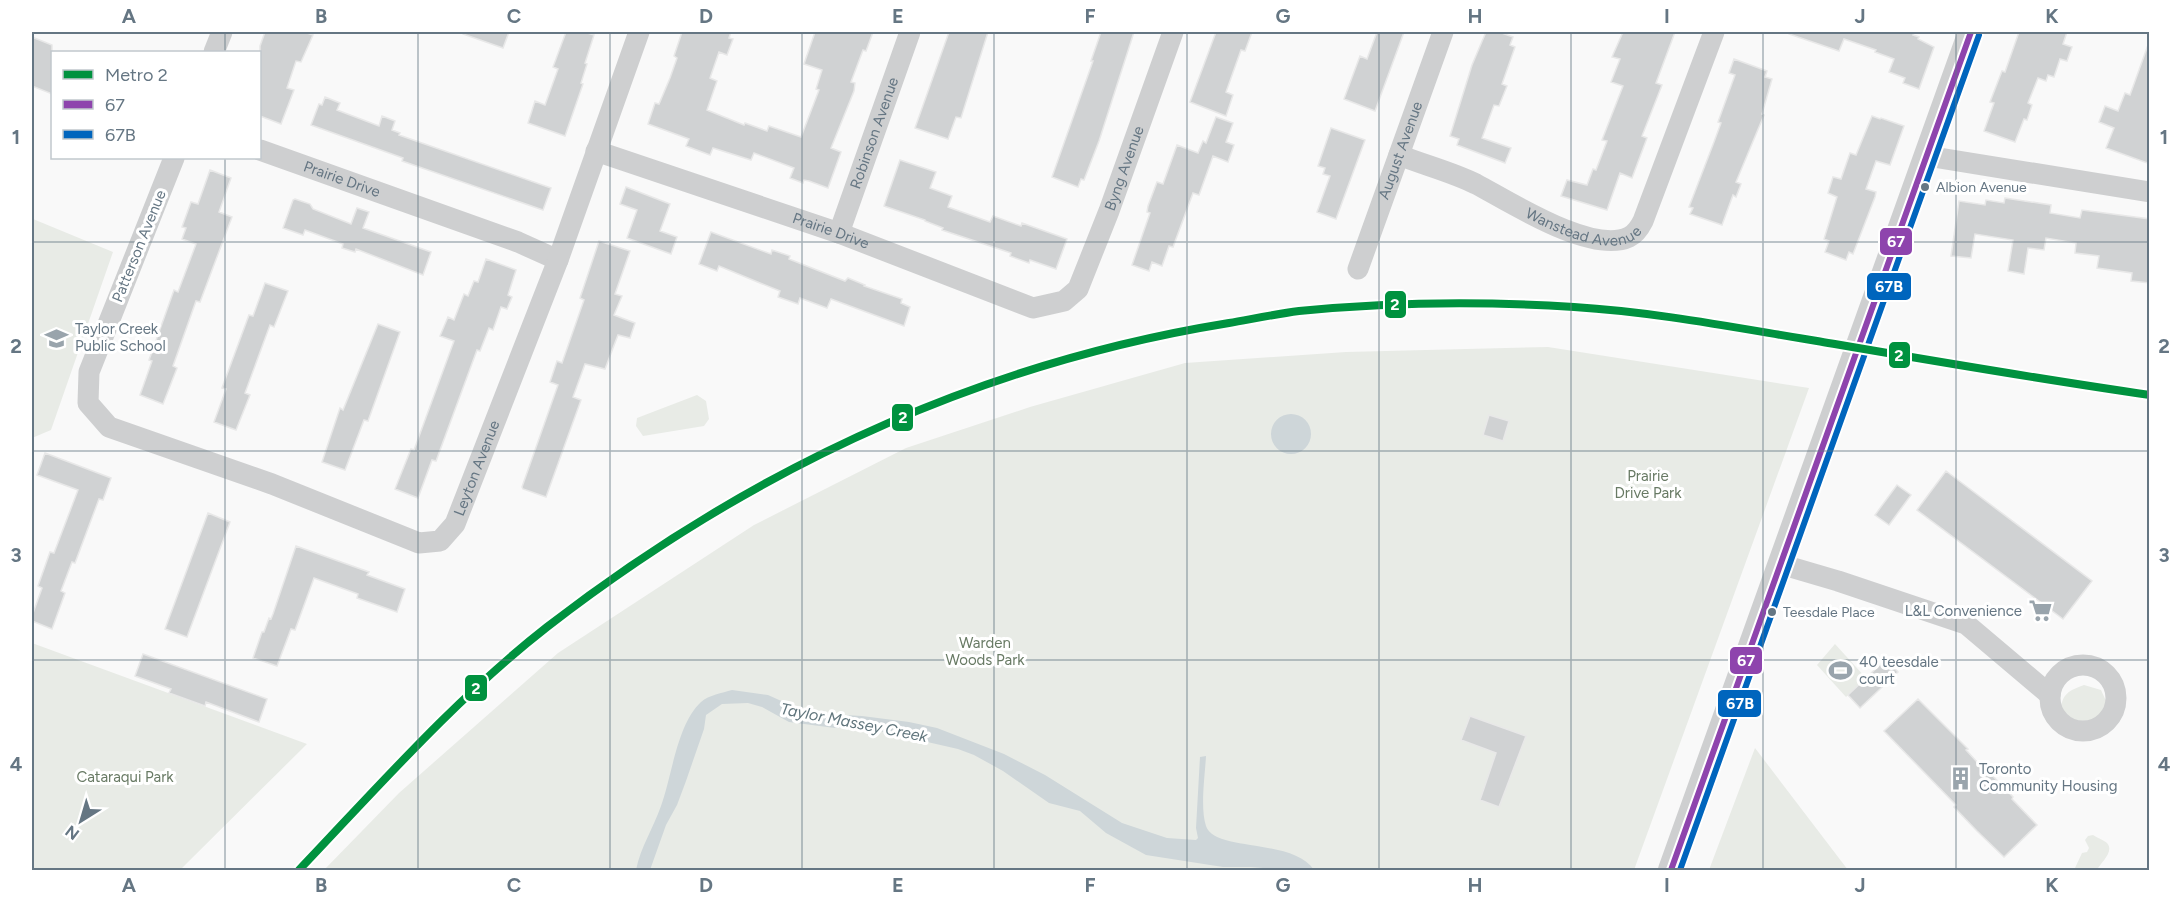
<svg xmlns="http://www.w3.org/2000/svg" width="2181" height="902" font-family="Figtree,sans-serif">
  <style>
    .green { fill: #e8ebe6 }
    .water { fill: #ced6d9 }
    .building { fill: #d0d2d3; stroke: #e8e8e8; stroke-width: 1.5 }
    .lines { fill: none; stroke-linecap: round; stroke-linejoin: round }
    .minor { stroke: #cecfd0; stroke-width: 21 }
    .tertiary { stroke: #cecfd0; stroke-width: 26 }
    .bus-1-casing { stroke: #fff; stroke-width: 10 }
    .bus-2-casing { stroke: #fff; stroke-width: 10 }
    .bus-1 { stroke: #8e44ad; stroke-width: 6 }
    .bus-2 { stroke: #0065bd; stroke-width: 6 }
    .metro-1-casing { stroke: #fff; stroke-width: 12 }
    .metro-1 { stroke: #00923f; stroke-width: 8 }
    .grid { fill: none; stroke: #657683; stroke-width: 1.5; stroke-opacity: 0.55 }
    .bus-dot { fill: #657683; stroke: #fff; stroke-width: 2 }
    .labels { text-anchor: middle; stroke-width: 6; stroke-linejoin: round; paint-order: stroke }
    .bus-label { font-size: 14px; fill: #657683; stroke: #fff; text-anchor: start }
    .street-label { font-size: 15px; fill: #657683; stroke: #fff }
    .poi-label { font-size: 15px; fill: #657683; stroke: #fff; text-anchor: start }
    .park-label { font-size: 15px; fill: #687a64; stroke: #fff }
    .water-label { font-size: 16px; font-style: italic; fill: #60757c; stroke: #fff }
    .line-badge { stroke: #fff; stroke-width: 2 }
    .badge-label { font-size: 16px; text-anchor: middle; font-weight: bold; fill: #fff }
    .neatline { fill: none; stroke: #657683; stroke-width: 2 }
    .grid-label { font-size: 20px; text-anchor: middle; font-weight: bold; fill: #657683 }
  </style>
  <rect width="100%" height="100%" fill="#f9f9f9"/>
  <path class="green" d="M33,219L113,252L51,430L32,438Z
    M1548,347L1809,388L1634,870H324L399,793L558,653L754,525L906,448L1030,407L1185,363L1346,352Z
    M697,395L706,401L709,419L704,426L643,436L636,426L637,418Z
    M32,643L307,744L180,870H32Z
    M1835,644L1866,678L1846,697L1817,665Z
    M2084,685L2101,690L2107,703L2100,722L2088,731L2075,727L2060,715C2062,695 2065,692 2084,685Z
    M1755,748L1848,870H1709Z
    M2093,835C2097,838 2104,840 2107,843C2115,852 2100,863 2097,870H2078L2075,868L2082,853L2087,852L2089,848L2085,840L2088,836Z"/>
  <path class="water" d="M1271 434a20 20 0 1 1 40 0a20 20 0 1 1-40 0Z
    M732,690L768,695L808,713L862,716L909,722L937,728L1004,754L1045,775L1122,823L1167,838L1196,840L1198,838L1196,828L1200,757L1206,756C1205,775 1200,808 1206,826C1214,852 1293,838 1314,870H1288L1251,867H1223L1146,855L1106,833L1080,811L1049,803L1003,771L974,755L958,749L866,728H835L789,722L762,707L748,703L722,704L706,715L704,729L686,781L677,805L666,825L650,870H636C641,846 653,829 661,806C672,776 677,724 701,702C709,695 722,693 732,690Z"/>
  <path class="building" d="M265,32H304L313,35L301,62L296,61L287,88L294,90L281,124L260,116V46Z
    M463,32H509L503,48L463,34Z
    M566,32H584L594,35L585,63L587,64L581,83L583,84L565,136L528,123L535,101L545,105L558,69L553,67Z
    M682,32H731L729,38L733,39L727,55L719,52L710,78L717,81L707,110L744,125L745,123L767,131L769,126L801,137L819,90L816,89L822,70L804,64L815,32H873L866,51L863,50L851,82L855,83L854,91L831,148L841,152L828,188L809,181L804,180L803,183L790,178L794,168L754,153L751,160L713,148L710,155L686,146L689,139L648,124L655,103L659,104L670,78L677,58L674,56Z
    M949,32H988L961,118L956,117L948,139L915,128Z
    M1101,32H1134L1099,141L1084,180L1081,179L1078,187L1052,177L1093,61H1091Z
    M1216,32H1252L1245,51L1241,50L1226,92L1233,95L1226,116L1190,102Z
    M1377,32H1404L1375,111L1344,99L1360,56L1367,59Z
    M1486,32H1499L1513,37L1510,45L1515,47L1502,84L1507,86L1499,106L1494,105L1482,138L1511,148L1505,163L1457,145L1459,139L1450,136L1472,65Z
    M1623,32H1675L1656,83L1662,85L1642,136L1647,138L1632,178L1620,173L1607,210L1561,196L1567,180L1587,185L1593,169L1596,170L1607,141L1602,140L1623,86L1611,82L1620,59L1612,57Z
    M1789,32H1914L1913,35L1919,37L1918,39L1934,47L1919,89L1903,83L1905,78L1889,72L1894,59L1875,52L1876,50L1844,39L1839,51L1789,34Z
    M2019,32H2067L2063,44L2072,47L2067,61L2060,59L2054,77L2048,75L2046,81L2038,78L2028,103L2032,105L2027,120L2024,119L2015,142L1984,131L1994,103L1990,102L2002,71L2005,72Z
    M32,37L52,45V94L32,86Z
    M2148,45H2150V164L2106,148L2114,128L2099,122L2105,106L2118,111L2125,93L2130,95Z
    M1734,59L1767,71L1765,77L1772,79L1762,114L1764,115L1736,182L1741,184L1736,197L1733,195L1722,225L1690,214L1693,208L1689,207L1714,142L1721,123L1718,122L1735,75L1729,73Z
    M325,97L340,103L337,110L379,126L382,116L395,121L392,130L400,133L399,135L551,188L543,210L402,161L403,158L311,125L319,104L322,105Z
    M1872,116L1880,119L1881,118L1904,126L1890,165L1876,161L1866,189L1876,192L1875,197L1853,254L1849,252L1846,260L1825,252L1829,241L1824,239L1837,197L1828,193L1833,177L1841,179L1850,153L1856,155Z
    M1216,117L1233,123L1226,142L1234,145L1228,162L1213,156L1199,195L1193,193L1173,247L1169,246L1162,266L1152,262L1149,271L1132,265L1150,213L1147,212L1148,206L1157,182L1163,184L1177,145L1198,153L1203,141L1206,143Z
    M1331,128L1365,140L1336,219L1317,212L1330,176L1323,174L1325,168L1318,166Z
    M900,160L936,172L930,188L952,196L948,207L990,222L993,216L1021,226L1022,223L1067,239L1056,269L1030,260L1029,263L1010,256L1011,253L942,230L943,228L925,221V220L884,206Z
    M210,170L231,178L219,212L232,217L200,302L196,301L173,366L177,368L163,404L140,395L152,361L149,360L174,290L178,292L196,244L182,239L186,228L182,227L191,202L198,204Z
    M626,187L670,204L660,231L677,237L671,254L627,238L637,210L620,204Z
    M2005,198L2051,205L2050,213L2080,218L2082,210L2150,219V283L2131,281L2132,273L2097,268L2099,256L2075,253L2076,243L2046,238L2044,250L2028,248L2024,274L2008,271L2013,240L1975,234L1971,258L1951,256L1959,201L1985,205L1986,200L2004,203Z
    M295,199L310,204L313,209L351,224L357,208L369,212L363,228L431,252L423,275L356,249L355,252L342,248L343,244L305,230L303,235L283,228L293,200Z
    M711,232L771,254L772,250L790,256L789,259L845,281L848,278L865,285L864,286L902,299L901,303L910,307L904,326L831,299L827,308L800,298L798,304L778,297L780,291L760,283L719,266L717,271L699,264Z
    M599,241L630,251L615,294L622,296L614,315L635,323L630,338L618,335L605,369L585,364L573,397L581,400L546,497L523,489L522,487L558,385L550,382L557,361L562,363L584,300L580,298Z
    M486,259L516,270L508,295L512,297L507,309L501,307L493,330L489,328L480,351L477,350L436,461L432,460L418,498L395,489L411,449L414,450L454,341L440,336L448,317L454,320L464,294L468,296L474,281L478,282Z
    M265,283L288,291L274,327L270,325L245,393L250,395L236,430L214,422L226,389L222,388L249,315L253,316Z
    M378,324L400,332L368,421L364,420L345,470L322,462L340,408L343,410Z
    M1489,415L1509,421L1503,441L1483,435Z
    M45,453L111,478L103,500L99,499L75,563L72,562L61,591L65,593L52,629L32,621V616L42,588L38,586L50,552L54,553L78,490L37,475Z
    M1946,471L2092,581L2063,619L1917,510Z
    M1897,485L1911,495L1889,525L1875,515Z
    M208,513L230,522L187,637L165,629Z
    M296,546L369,572L367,575L405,589L397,612L357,598L358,594L314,578L295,630L291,629L277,666L253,658L262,632H264L269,618L271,619L273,614Z
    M143,654L267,699L259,722L206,702L205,706L169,693L171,689L135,676Z
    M1886,659L1898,672L1860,708L1848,695Z
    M1918,699L1968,749L1966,750L1989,775L1990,773L2013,797L2012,799L2037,825L2004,857L1977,831L1954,807L1956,805L1884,731Z
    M1470,716L1526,736L1499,807L1480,800L1496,753L1461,740Z"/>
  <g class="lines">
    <g class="minor">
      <path d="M214,52L222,32"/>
      <path id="s1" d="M260,150L518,242L558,260"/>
      <path id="s2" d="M596,151L839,233L1033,308L1064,301L1078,289L1109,211L1173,32"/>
      <path id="s3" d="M1399,155C1424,165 1452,172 1476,184C1510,202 1592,255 1629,237C1635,234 1640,227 1643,221L1714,32"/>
      <path d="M1927,156L2150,192"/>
      <path id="s4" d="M174,158L89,372L88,403L109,427L272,484L419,543L440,541L455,524L558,260L639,32"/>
      <path id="s5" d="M839,233L910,32"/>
      <path id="s6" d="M1358,269L1443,32"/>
      <path d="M1780,564L1838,581L1966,624L2050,695"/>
      <circle cx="2083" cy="698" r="33"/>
    </g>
    <path class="tertiary" d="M1671,870L1971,32"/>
    <defs>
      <path id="bus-1" d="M1671,870L1971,32"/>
      <path id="bus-2" d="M1680,870L1979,35"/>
    </defs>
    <use href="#bus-1" class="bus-1-casing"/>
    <use href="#bus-2" class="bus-2-casing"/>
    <use href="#bus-1" class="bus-1"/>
    <use href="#bus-2" class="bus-2"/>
    <defs>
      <path id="metro-1" d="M299,870C378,787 456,698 547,627C750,470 975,364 1229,323C1252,319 1276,314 1299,311C1390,302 1483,301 1574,307C1656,312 1737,328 1817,341C1928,360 2038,379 2150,395"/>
    </defs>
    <use href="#metro-1" class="metro-1-casing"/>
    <use href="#metro-1" class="metro-1"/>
  </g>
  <path class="grid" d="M225,32V52M418,32V870M610,32V870M802,32V870M994,32V870M1187,32V870M1379,32V870M1571,32V870M1763,32V870M1956,32V870M225,158V870M32,242H2150M32,451H2150M32,660H2150"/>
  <defs>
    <symbol id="school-bare" viewBox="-9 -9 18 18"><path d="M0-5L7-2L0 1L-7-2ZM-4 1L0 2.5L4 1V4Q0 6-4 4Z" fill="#99a4ac" stroke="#fff" stroke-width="2.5" paint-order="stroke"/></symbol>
    <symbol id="supermarket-bare" viewBox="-9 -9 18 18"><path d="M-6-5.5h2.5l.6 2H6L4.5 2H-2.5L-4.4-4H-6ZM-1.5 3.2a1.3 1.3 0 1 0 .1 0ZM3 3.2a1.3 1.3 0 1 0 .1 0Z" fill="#99a4ac" stroke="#fff" stroke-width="2.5" paint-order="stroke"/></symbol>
    <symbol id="stadium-bare" viewBox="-9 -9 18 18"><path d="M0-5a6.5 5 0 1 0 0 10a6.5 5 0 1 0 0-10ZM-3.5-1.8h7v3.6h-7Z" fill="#99a4ac" stroke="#fff" stroke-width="2.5" paint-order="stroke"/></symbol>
    <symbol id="building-bare" viewBox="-9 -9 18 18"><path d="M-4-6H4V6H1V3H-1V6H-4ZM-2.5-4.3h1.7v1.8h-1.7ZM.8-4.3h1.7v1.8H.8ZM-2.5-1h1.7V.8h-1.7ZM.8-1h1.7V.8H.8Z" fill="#99a4ac" stroke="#fff" stroke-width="2.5" paint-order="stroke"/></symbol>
  </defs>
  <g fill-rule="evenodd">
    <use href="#school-bare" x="40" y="322" width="33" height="33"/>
    <use href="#supermarket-bare" x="2024" y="594" width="33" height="33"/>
    <use href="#stadium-bare" x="1824" y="654" width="33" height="33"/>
    <use href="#building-bare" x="1944" y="762" width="33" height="33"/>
  </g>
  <g class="bus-dot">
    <circle cx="1925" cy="187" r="5"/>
    <circle cx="1772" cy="612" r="5"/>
  </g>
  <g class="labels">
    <g class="bus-label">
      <text x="1936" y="192">Albion Avenue</text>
      <text x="1783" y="617">Teesdale Place</text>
    </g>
    <g class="street-label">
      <text dy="5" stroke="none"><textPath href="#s5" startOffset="106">Robinson Avenue</textPath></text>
      <text dy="5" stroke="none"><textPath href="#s6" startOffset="126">August Avenue</textPath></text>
      <text dy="5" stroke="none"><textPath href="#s2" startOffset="644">Byng Avenue</textPath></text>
      <text dy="5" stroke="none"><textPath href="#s1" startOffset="87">Prairie Drive</textPath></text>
      <text dy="5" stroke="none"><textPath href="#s3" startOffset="201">Wanstead Avenue</textPath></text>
      <text dy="5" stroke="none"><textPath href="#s2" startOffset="248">Prairie Drive</textPath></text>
      <text transform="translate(139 246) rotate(-68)" y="5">Patterson Avenue</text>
      <text dy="5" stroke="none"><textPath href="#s4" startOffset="728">Leyton Avenue</textPath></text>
    </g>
    <g class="poi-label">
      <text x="75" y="334">Taylor Creek<tspan x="75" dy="17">Public School</tspan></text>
      <text x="2022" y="616" text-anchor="end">L&amp;L Convenience</text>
      <text x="1859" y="667">40 teesdale<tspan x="1859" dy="17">court</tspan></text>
      <text x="1979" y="774">Toronto<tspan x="1979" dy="17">Community Housing</tspan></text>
    </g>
    <g class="park-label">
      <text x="1648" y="481">Prairie<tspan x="1648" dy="17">Drive Park</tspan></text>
      <text x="985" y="648">Warden<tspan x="985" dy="17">Woods Park</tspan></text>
      <text x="125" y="782">Cataraqui Park</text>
    </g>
    <g class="water-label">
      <text transform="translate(854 722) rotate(11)" y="6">Taylor Massey Creek</text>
    </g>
  </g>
  <g class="line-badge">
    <rect x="1879" y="227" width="34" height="29" rx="6" fill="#8e44ad"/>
    <rect x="1866" y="272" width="46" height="29" rx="6" fill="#0065bd"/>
    <rect x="1384" y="290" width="23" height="29" rx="6" fill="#00923f"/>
    <rect x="1888" y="341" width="23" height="28" rx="6" fill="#00923f"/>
    <rect x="891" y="403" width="23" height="29" rx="6" fill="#00923f"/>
    <rect x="1729" y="646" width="34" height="29" rx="6" fill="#8e44ad"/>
    <rect x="464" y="674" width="24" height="28" rx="6" fill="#00923f"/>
    <rect x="1717" y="689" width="45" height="29" rx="6" fill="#0065bd"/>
  </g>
  <g class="badge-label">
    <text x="1896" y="247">67</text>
    <text x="1889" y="292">67B</text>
    <text x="1395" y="310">2</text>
    <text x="1899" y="361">2</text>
    <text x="903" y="423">2</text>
    <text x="1746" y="666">67</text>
    <text x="476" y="694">2</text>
    <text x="1740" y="709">67B</text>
  </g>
  <rect width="2181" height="902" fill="none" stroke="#ffffff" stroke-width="66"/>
  <rect x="51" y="51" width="210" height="108" fill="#ffffff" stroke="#c1c8cd" stroke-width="1.5"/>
  <rect x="63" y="70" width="30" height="9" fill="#00923f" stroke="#c1c8cd" stroke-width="1.5"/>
  <text x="105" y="81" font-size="18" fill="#657683">Metro 2</text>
  <rect x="63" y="100" width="30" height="9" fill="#8e44ad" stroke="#c1c8cd" stroke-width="1.5"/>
  <text x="105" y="111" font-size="18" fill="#657683">67</text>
  <rect x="63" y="130" width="30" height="9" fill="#0065bd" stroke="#c1c8cd" stroke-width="1.5"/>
  <text x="105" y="141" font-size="18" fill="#657683">67B</text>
  <g transform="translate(81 821) rotate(217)" stroke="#ffffff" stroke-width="4.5" paint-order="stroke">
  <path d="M0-4.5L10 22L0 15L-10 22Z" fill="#657683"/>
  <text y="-9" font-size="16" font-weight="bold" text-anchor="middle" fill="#657683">N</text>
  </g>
  <rect x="33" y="33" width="2115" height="836" class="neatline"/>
  <g class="grid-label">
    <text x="129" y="23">A</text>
    <text x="321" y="23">B</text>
    <text x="514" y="23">C</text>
    <text x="706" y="23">D</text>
    <text x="898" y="23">E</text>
    <text x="1090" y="23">F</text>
    <text x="1283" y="23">G</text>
    <text x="1475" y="23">H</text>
    <text x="1667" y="23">I</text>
    <text x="1860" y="23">J</text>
    <text x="2052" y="23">K</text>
    <text x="16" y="144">1</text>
    <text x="2164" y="144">1</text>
    <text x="16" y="353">2</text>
    <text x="2164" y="353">2</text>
    <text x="16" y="562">3</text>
    <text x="2164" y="562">3</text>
    <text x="16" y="771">4</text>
    <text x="2164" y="771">4</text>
    <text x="129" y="892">A</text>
    <text x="321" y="892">B</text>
    <text x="514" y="892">C</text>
    <text x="706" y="892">D</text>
    <text x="898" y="892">E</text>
    <text x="1090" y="892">F</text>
    <text x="1283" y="892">G</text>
    <text x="1475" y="892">H</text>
    <text x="1667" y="892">I</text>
    <text x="1860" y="892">J</text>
    <text x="2052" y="892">K</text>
  </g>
</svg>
